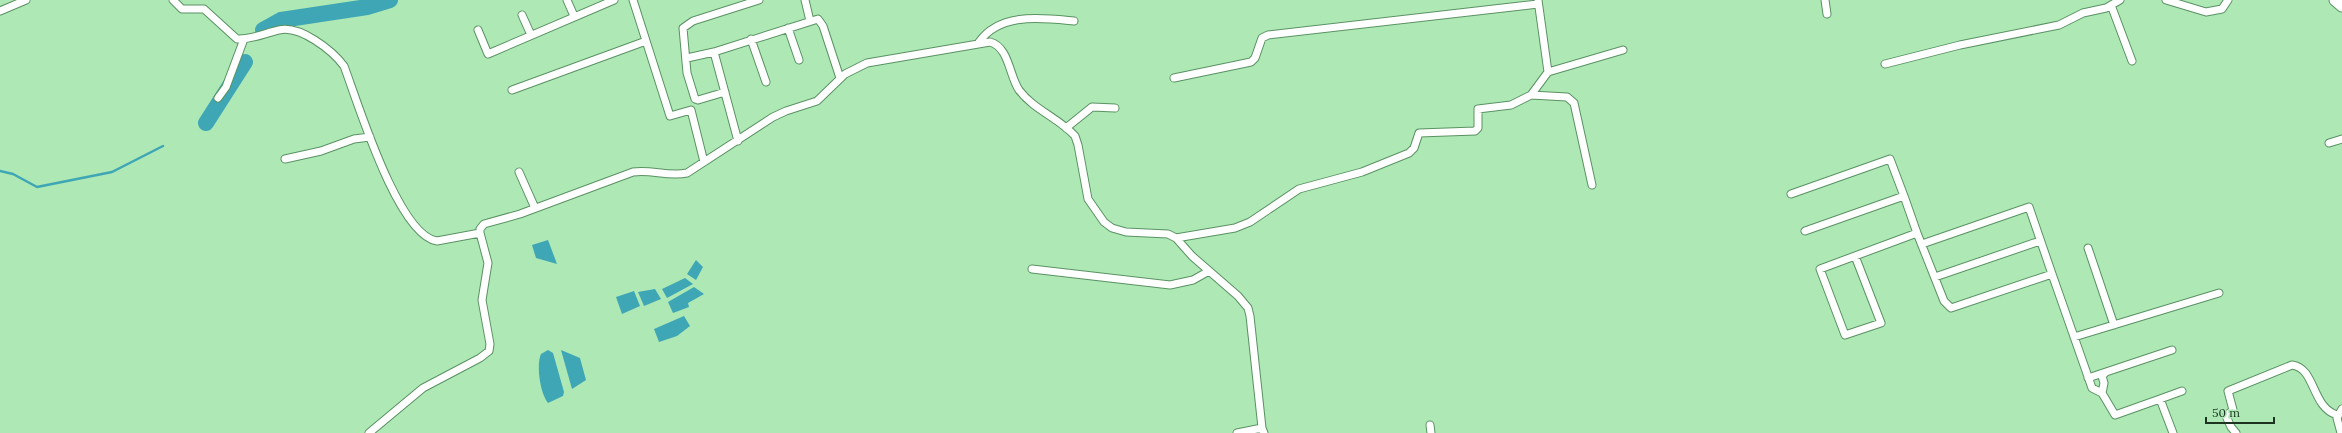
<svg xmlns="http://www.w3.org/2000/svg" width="2342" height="433" font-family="Lora,serif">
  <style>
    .water { fill: #3fa6b5 }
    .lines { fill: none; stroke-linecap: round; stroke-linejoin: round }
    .stream { stroke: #3fa6b5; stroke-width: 2.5 }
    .river { stroke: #3fa6b5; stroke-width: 16 }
    .street-casing { stroke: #5a9263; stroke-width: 9 }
    .secondary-casing { stroke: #5a9263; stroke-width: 13 }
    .street { stroke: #fff; stroke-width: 7 }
    .secondary { stroke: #fff; stroke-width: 11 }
  </style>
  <rect width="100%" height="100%" fill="#ade8b5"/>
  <path class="water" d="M548,240L557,264L536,258L532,245Z
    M696,260L703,267L696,280L687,274Z
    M685,278L693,284L667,298L662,289Z
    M694,287L704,294L688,303L689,307L673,313L668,302Z
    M655,289L661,299L644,306L638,292Z
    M634,291L640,306L622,314L616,297Z
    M684,316L690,326L677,336L659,342L654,329Z
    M548,350L553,353L564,392L563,396L548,403C540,393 536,365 541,354Z
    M561,350L580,358L586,380L572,389Z"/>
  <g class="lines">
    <path class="stream" d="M0,171L13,174L37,187L112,172L163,146"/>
    <path class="river" d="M263,30L281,20L367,7L390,0
      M206,123L245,62"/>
    <defs>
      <path id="street" d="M173,0L182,9H204L237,39C251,40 265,33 279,30C300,25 332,50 344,66C357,100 398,236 437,241L480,233
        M567,0L574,16
        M633,0L670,116L691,110L704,162
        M805,0L810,21
        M1825,0L1827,14
        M2166,0L2206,12L2222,9L2228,0
        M2111,5L2132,61
        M0,11L26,0
        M522,15L531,35
        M788,28L799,60
        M478,30L488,54L614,0
        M751,39L766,82
        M979,42C1000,12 1042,18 1074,21
        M687,58L714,52
        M1885,64L1960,45L2059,25L2083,13L2106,8L2120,0
        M1548,72L1623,50
        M1174,78L1251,62L1255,58L1262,38L1268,35L1538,4
        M512,90L646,41
        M725,92L698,100L695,99L687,73L683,28L693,21L759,0
        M1531,95L1567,97L1574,103L1592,185
        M218,98L226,87L244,39
        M1066,128L1092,107L1115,108
        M738,141L714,52L818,19L823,26L840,78
        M2329,143L2342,139
        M285,159L321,151L354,139L370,137
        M519,172L535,208
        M1791,194L1890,159L1904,196
        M1805,231L1904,196L1917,233
        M1176,238L1235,228L1250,222L1299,189L1362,172L1409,153L1414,148L1419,133L1475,131L1478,128V109L1511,105L1531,95L1548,72L1538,0
        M1922,244L2029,207L2052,274
        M2088,248L2114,325
        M1855,256L1881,323L1845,335L1820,269L1917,233L1944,301L1951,308L2052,274L2092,388L2102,393L2115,415L2160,399L2173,433
        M1032,269L1170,285L1193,280L1209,271
        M1935,277L2040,241
        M2074,337L2219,293
        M2088,378L2106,372
        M2102,393L2104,383L2102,376L2106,372L2172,350
        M2160,399L2182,391
        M1430,425L1431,433
        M369,433L423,388L480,358L489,351L490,344L482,300L488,263L480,233V229L484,224L520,214L633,172C651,169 668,177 687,173L773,117L786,111L817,101L845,74L867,63L990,42C1009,47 1009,75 1019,90C1034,110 1059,118 1075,136L1078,145L1088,199L1104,222L1112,228L1126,232L1168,234L1176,238L1192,256L1238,296L1248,308L1250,316L1262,428L1264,433
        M1237,433L1262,428
        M2236,433L2231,427L2226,416L2233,410L2228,391L2292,365C2316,368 2311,407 2337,415
        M2341,433L2337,418L2342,409"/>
      <path id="secondary" d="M2335,0L2342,6"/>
    </defs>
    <use href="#street" class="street-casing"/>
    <use href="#secondary" class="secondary-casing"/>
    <use href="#street" class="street"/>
    <use href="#secondary" class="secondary"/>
  </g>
  <path d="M2206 417v6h68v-6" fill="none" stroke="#1d3421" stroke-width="2"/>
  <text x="2212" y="417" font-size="12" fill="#1d3421" stroke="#ade8b5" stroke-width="3" paint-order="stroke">50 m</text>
</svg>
